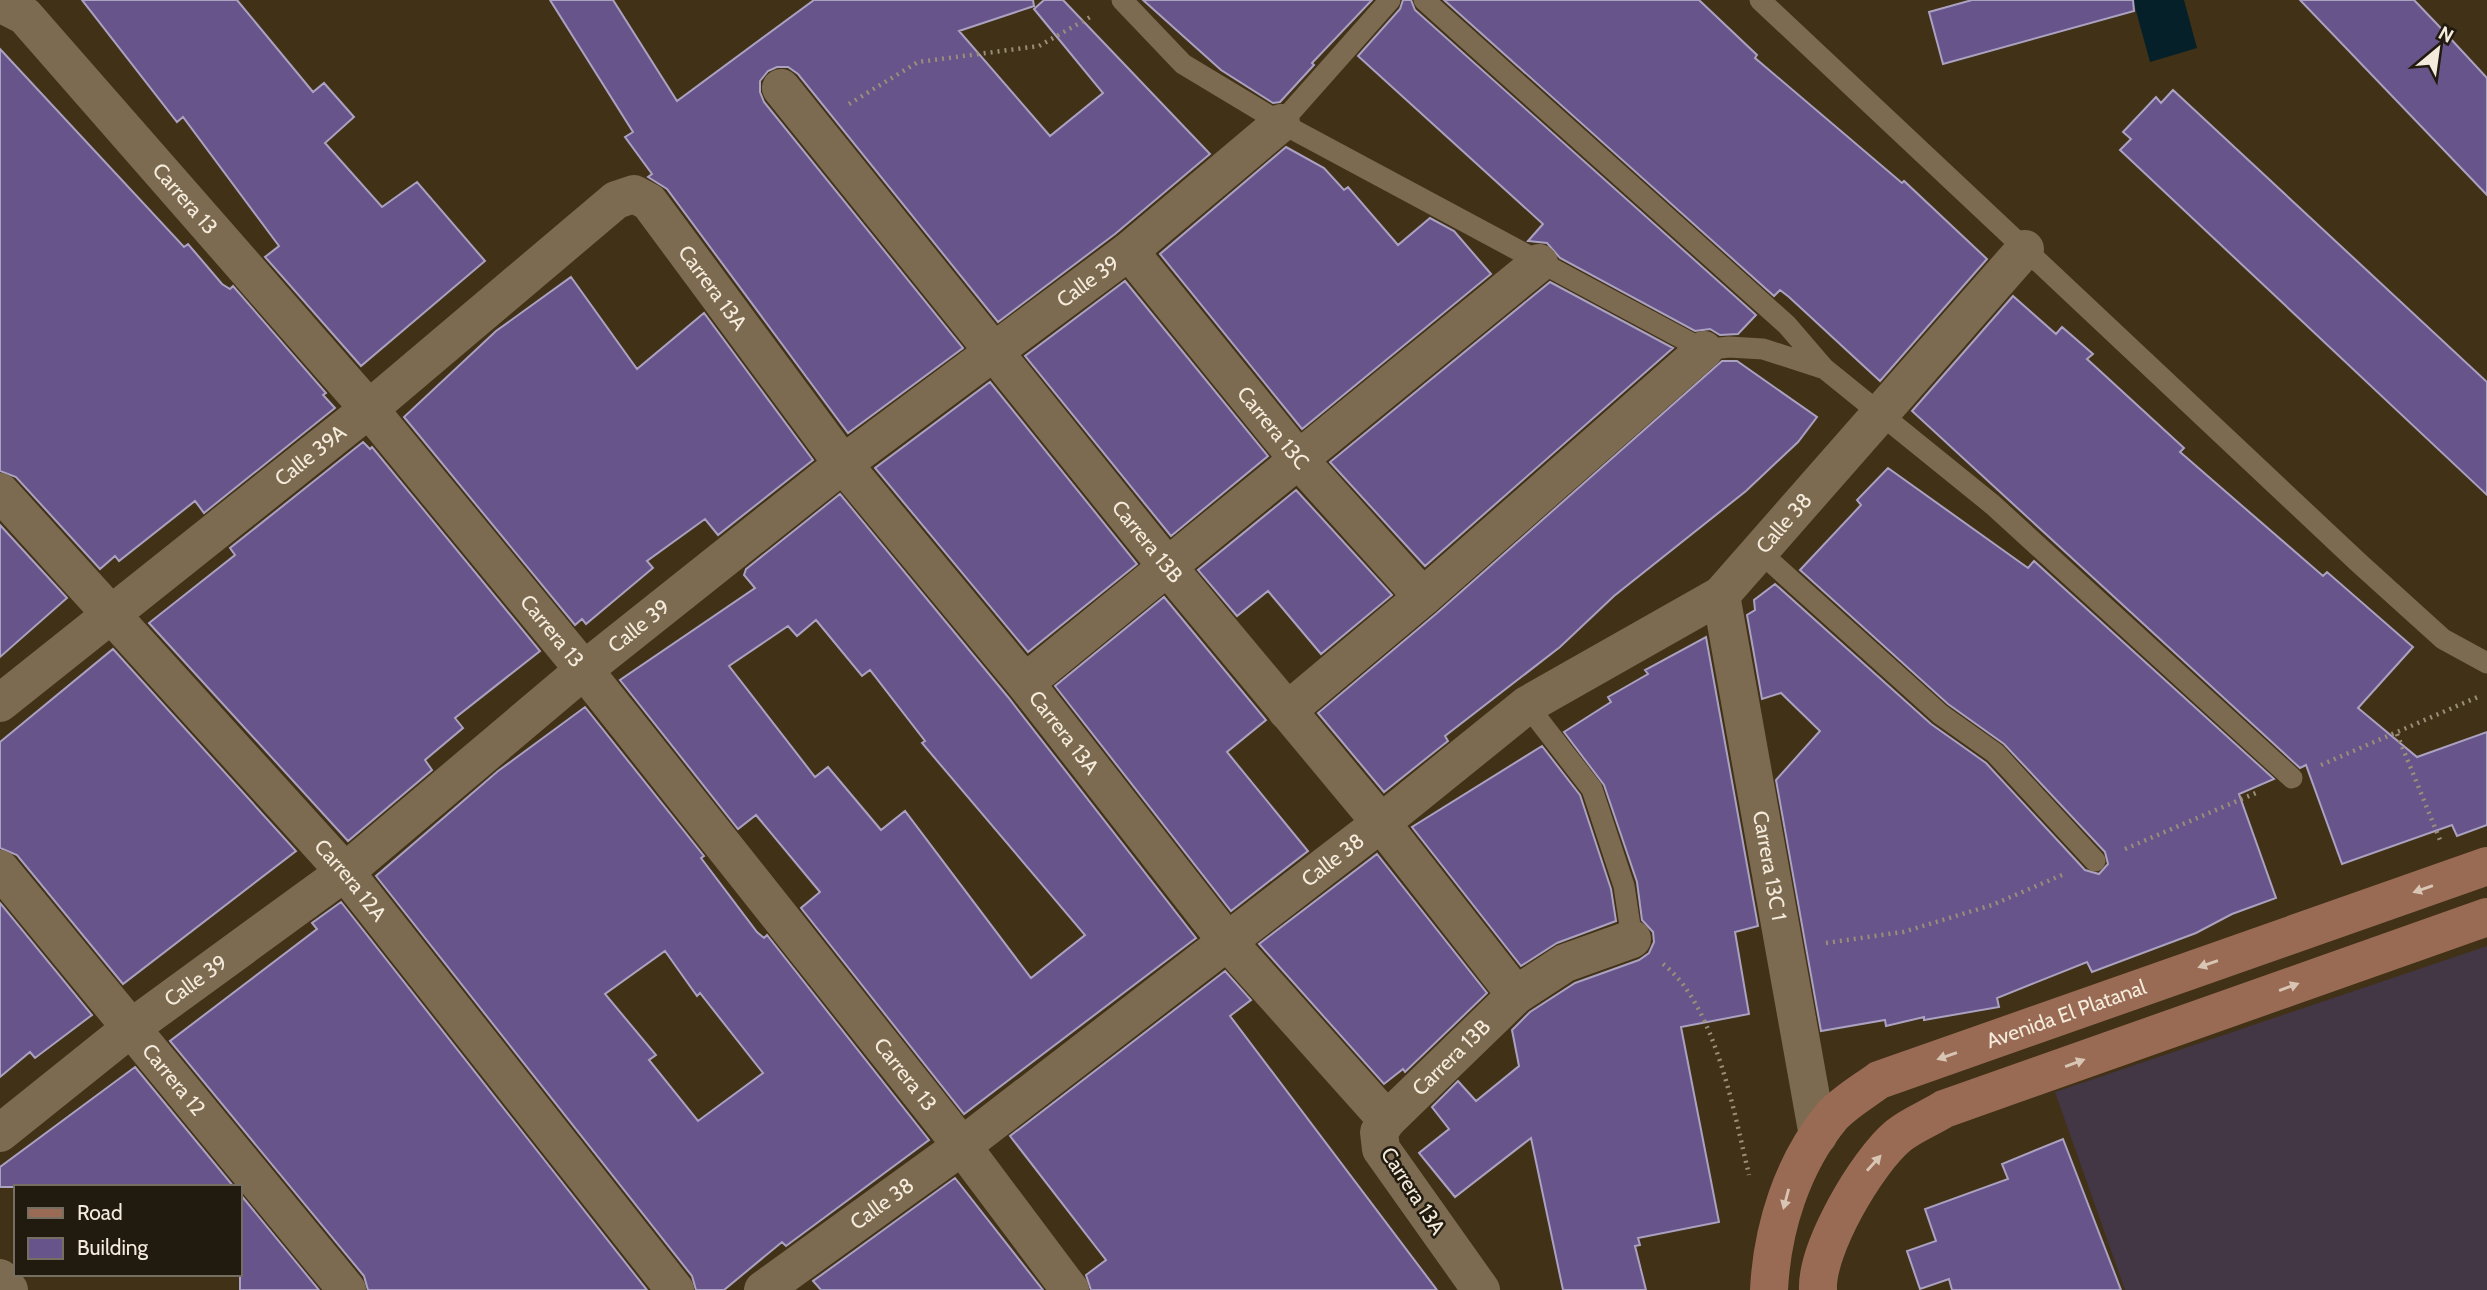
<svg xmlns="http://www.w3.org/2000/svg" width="2487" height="1290" font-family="Cabin,sans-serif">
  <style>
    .industrial { fill: #433645 }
    .water { fill: #052028 }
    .building { fill: #67548b; stroke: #aba2c1; stroke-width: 2; fill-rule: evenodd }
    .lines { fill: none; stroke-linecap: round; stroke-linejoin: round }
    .path { stroke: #9a8e79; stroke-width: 4.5; stroke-dasharray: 2 5; stroke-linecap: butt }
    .service { stroke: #7c6b50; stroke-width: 21 }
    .minor { stroke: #7c6b50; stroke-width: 38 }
    .secondary { stroke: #996b54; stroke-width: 38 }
    .oneway { fill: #d9c5b3 }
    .labels { text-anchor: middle; stroke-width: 5; stroke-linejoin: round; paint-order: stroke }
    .street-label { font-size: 21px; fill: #f5ebdc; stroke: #211a0f }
  </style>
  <rect width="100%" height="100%" fill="#403117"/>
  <path class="industrial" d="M2487,946V1290H2125L2055,1092Z"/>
  <path class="water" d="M2133,0H2184L2197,48L2150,62Z"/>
  <path class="building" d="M82,0H237L313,92L324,83L354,117L325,143L382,207L417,182L485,261L361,366L265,257L279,246L183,117L177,122Z
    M550,0H613L677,101L814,0H1033L1034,6L959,31L1050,136L1103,93L1034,9L1044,0H1063L1210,154L1115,234L998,322L798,74L788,67H777L768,71L760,81V92L764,102L963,348L848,433L667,189L648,177L652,174L625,137L633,132Z
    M1143,0H1372L1312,63L1314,65L1280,102L1273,103L1221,70Z
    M1403,0H1411L1415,10L1756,315L1738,334L1720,335L1710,329L1695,331L1560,258L1547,243L1528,241L1543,224L1358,56L1400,9Z
    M1444,0H1699L1757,55L1755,58L1902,183L1904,181L1987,259L1880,381L1789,297L1780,290L1774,296Z
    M1972,0H2133L2134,11L1943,64L1929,12Z
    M2300,0H2414L2436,23L2487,78V195Z
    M0,49L184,247L188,244L222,284L230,289L233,286L326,393L323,395L335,408L204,513L195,501L119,561L115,556L100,569L16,477L0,471Z
    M2173,90L2487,382V495L2120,150L2131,139L2123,132L2156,97L2161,103Z
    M1286,147L1324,168L1344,190L1348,187L1398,245L1430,218L1454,231L1491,274L1302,429L1160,254Z
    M571,277L637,369L704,313L813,460L718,535L705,519L647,561L653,568L586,624L582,619L575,625L404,417L496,331Z
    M1125,281L1268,456L1171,536L1025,356Z
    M1550,282L1673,348L1425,566L1330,462Z
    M2013,296L2056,334L2062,327L2093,354L2087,359L2184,448L2180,452L2323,576L2327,572L2413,647L2358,708L2417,757L2487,732V825L2457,836L2452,825L2342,864L2306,765L2300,768L1912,411Z
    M1722,361H1737L1817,417L1798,442L1746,491L1614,596L1560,647L1445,736L1448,741L1384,792L1318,713L1437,613Z
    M990,382L1137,564L1028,652L875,468Z
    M363,442L370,449L372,447L540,651L455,718L463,728L425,760L432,770L348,841L149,623L235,555L230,548Z
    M1888,468L2028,568L2034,561L2274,779L2239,794L2276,898L2232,914L2196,933L2092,972L2087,962L1997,998L1999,1007L1924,1020V1017L1886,1026L1885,1020L1821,1031L1776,780L1820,731L1781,693L1762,699L1747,615L1755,610L1754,600L1775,584L1931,724L1986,763L2085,870L2099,874L2108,864L2105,852L2004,744L1948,704L1800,570L1861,505L1857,500Z
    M1296,490L1392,595L1321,654L1268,591L1237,616L1198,570Z
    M840,494L1008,697L1196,938L964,1114L801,908L820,892L756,815L738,829L620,680L755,588L744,575L746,569ZM816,620L862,676L870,670L925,741L922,743L1085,935L1031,978L905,811L881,830L828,767L815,777L729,666L788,626L797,636Z
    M0,525L67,598L0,657Z
    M1164,597L1266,720L1227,752L1308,851L1231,911L1055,686Z
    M1706,637L1758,926L1735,932L1749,1014L1681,1027L1719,1222L1638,1238L1640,1245L1635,1246L1646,1290H1563L1531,1138L1455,1197L1419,1153L1449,1129L1432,1107L1458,1081L1476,1101L1519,1066L1512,1030L1530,1012L1575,983L1639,960L1649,953L1654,942L1653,932L1642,920L1637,882L1604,785L1564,732L1611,702L1608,697L1648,674L1645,670Z
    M113,649L296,851L123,984L17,855L0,848V742Z
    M585,707L704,856L701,858L757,932L764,938L767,935L929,1140L786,1246L782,1242L724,1290H696L692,1276L376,876L498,771ZM665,951L697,996L700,993L763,1073L698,1121L649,1060L656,1055L605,994Z
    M1542,746L1580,795L1611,889L1616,921L1557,943L1521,966L1412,827Z
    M1377,854L1487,993L1405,1072L1403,1069L1384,1084L1259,944Z
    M341,902L647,1290H368L364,1276L170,1041L317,929L312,923Z
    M0,903L92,1015L35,1058L30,1052L0,1077Z
    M1225,971L1251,1000L1230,1016L1437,1290H1091L1086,1275L1106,1260L1010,1136Z
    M135,1067L234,1187H0V1167Z
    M2063,1139L2121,1290H1952L1949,1279L1920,1289L1907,1251L1936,1241L1925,1209L2008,1179L2002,1164Z
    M955,1178L1043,1290H821L813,1281Z
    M240,1194L319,1290H240Z"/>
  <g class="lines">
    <path class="path" d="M849,104L918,62L1039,46L1092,16
      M2397,734L2440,840
      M2321,765L2480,696
      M2125,849L2258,792
      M1826,943L1903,932L1992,905L2062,875
      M1663,964C1715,1004 1734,1112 1749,1175"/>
    <path class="service" d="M1122,0L1183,64L1281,123L1704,350L1729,347L1763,349L1825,369L1993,505L2292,778
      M1424,0L1787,325L1824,368
      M1760,0L2359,563L2443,639L2487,663
      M1281,123L1390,0
      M1761,553L1940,714L1995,753L2095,861
      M1527,705L1592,789L1624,886L1632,939"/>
    <g class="minor">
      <path id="s1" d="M0,3L25,16L369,409L584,670L962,1146L1070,1290"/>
      <path id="s2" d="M781,88L1166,565L1381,823L1516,995"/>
      <path id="s3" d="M1129,251L1299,460L1423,597"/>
      <path id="s4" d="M0,492L345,872L675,1290"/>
      <path id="s5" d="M1721,595L1818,1136"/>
      <path d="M1025,683L1539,263"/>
      <path id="s6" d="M0,703L369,409L616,200L634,194L649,202L843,464L1025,683L1226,940L1387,1120"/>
      <path d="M1287,711L1423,597L1704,350"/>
      <path id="s7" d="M0,869L347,1290"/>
      <path id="s8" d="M0,1133L131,1028L345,872L584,670L843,464L1129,251L1281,123"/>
      <path d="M0,1278L9,1290"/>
      <path id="s9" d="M763,1290L962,1146L1381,823L1527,705L1721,595L2025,249"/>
      <path id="s10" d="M1481,1290L1381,1149L1379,1132L1387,1120L1516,995L1565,963L1632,939"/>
    </g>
    <g class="secondary">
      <path id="s11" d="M1769,1290C1772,1229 1792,1164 1832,1116C1845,1102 1864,1091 1879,1080L2487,866"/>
      <path d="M1818,1290C1816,1249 1866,1163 1898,1136C1911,1125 1930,1118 1944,1109L2487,917"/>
    </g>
  </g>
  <defs><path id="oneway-solid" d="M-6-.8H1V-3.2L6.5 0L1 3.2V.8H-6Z" transform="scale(1.75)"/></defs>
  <g class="oneway">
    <use href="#oneway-solid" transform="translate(2423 889) rotate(161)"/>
    <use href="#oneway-solid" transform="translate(2208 964) rotate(161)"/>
    <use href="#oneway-solid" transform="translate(2289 987) rotate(-20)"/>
    <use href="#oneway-solid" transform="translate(1947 1056) rotate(161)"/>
    <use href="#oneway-solid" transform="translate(2075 1063) rotate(-20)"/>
    <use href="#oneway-solid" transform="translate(1874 1163) rotate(-48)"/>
    <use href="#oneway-solid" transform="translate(1786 1199) rotate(105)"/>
  </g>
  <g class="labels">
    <g class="street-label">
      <text dy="7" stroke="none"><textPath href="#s1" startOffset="271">Carrera 13</textPath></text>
      <text dy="7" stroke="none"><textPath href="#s8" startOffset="1382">Calle 39</textPath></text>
      <text dy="7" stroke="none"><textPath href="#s6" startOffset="938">Carrera 13A</textPath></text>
      <text dy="7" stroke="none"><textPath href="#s3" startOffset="228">Carrera 13C</textPath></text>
      <text dy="7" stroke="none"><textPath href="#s6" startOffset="397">Calle 39A</textPath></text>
      <text dy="7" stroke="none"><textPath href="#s9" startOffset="1281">Calle 38</textPath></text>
      <text dy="7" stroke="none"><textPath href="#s2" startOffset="583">Carrera 13B</textPath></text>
      <text dy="7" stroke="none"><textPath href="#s8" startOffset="816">Calle 39</textPath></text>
      <text dy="7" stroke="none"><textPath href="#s1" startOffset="838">Carrera 13</textPath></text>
      <text dy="7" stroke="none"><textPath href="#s6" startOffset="1505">Carrera 13A</textPath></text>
      <text dy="7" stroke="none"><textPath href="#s9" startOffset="714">Calle 38</textPath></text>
      <text dy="7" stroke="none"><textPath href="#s5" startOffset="275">Carrera 13C 1</textPath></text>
      <text dy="7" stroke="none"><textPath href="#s4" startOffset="523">Carrera 12A</textPath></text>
      <text dy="7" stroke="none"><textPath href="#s8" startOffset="248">Calle 39</textPath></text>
      <text dy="7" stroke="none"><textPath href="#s11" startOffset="446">Avenida El Platanal</textPath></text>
      <text dy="7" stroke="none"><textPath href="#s10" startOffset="294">Carrera 13B</textPath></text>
      <text dy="7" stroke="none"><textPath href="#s1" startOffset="1405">Carrera 13</textPath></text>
      <text dy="7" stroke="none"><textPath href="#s7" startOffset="273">Carrera 12</textPath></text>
      <text transform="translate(1413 1191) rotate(57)" y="7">Carrera 13A</text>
      <text dy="7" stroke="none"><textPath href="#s9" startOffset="147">Calle 38</textPath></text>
    </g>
  </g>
  <rect x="14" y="1185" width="228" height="91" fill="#211a0f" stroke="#766e61" stroke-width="2"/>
  <rect x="28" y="1208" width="35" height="10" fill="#996b54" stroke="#766e61" stroke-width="2"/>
  <text x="77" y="1220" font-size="21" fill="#f5ebdc">Road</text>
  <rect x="28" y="1238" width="35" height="21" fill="#67548b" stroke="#766e61" stroke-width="2"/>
  <text x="77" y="1255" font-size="21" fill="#f5ebdc">Building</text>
  <g transform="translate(2438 49) rotate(29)" stroke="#211a0f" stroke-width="5" paint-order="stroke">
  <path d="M0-5L12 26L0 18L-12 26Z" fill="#f5ebdc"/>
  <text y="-10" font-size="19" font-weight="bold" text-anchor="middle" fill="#f5ebdc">N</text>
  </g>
</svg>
